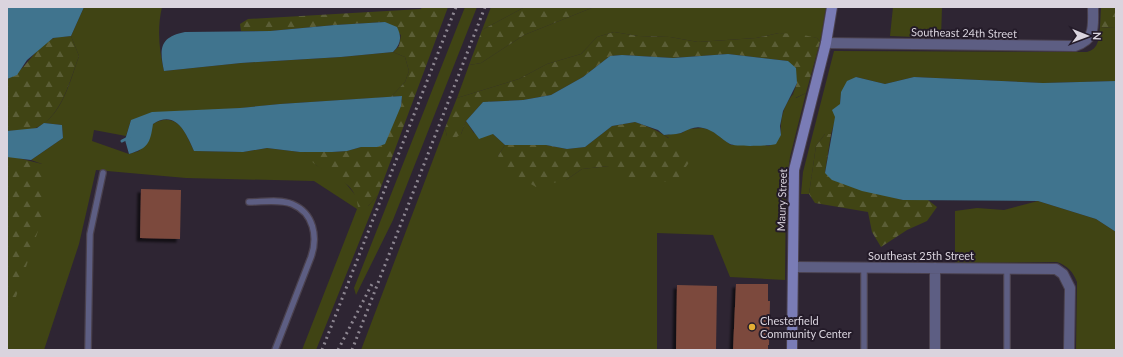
<svg xmlns="http://www.w3.org/2000/svg" width="1123" height="357" font-family="Lato,sans-serif">
  <style>
    .green { fill: #404414 }
    .forest { fill: url(#forest-firs) }
    .water { fill: #40748e }
    .lines { fill: none; stroke-linecap: round; stroke-linejoin: round }
    .stream { stroke: #40748e; stroke-width: 3 }
    .building { fill: #7b4a3e; filter: url(#shadow) }
    .service-casing { stroke: #4a414e; stroke-width: 8 }
    .minor-casing { stroke: #4a414e; stroke-width: 12 }
    .secondary-casing { stroke: #4a414e; stroke-width: 12 }
    .service { stroke: #5d5e83; stroke-width: 5.5 }
    .minor { stroke: #5d5e83; stroke-width: 10 }
    .secondary { stroke: #7a7cb6; stroke-width: 10 }
    .rail { stroke: #8d8691; stroke-width: 3; stroke-dasharray: 2 4; stroke-linecap: butt }
    .poi-dot { fill: #e3ae34; stroke: #241b29; stroke-width: 1.5 }
    .labels { text-anchor: middle; stroke-width: 4; stroke-linejoin: round; paint-order: stroke }
    .street-label { font-size: 11px; fill: #dad4de; stroke: #241b29 }
    .poi-label { font-size: 11px; fill: #dad4de; stroke: #241b29; text-anchor: start }
  </style>
  <defs>
    <pattern id="forest-firs" width="22" height="20" patternUnits="userSpaceOnUse"><rect width="22" height="20" fill="#404414"/><path d="M5 1l3.5 6h-7zM16 11l3.5 6h-7z" fill="#5b5e36"/></pattern>
    <filter id="shadow"><feDropShadow dx="-3.5" dy="3.5" stdDeviation="1" flood-color="#0009"/></filter>
  </defs>
  <rect width="100%" height="100%" fill="#2e2533"/>
  <path class="green" d="M84,7H162C157,28 159,50 164,71L241,63L341,57L393,52L405,57L409,71L405,82L391,97L280,104L131,120L126,136L94,130L92,141L129,154L139,151C143,143 147,133 152,125C155,122 159,121 163,120C182,118 187,137 194,151L243,152L267,148L300,152L304,151L316,165L343,180L357,197L368,206L378,195L316,350H302L357,209L314,181L186,178L96,170L79,244L44,350H7V324L42,164L31,160L63,138L62,125L44,123C64,109 71,78 79,56L71,36Z
    M465,7H477L393,220L356,295L354,288Z
    M491,7H525L482,30Z
    M594,7H826L820,42L817,38L779,33L756,38L698,42L670,37L638,36L614,32L597,37L581,54L547,64L519,79L457,98L469,65L481,63L524,35Z
    M893,7H942L941,38L890,36Z
    M1100,27L1116,28V81L1043,83L914,77L885,84L856,77L841,92L840,104L831,134H825L816,146L809,194H801L803,172L834,51L1087,52C1099,49 1099,38 1100,27Z
    M806,93L790,157L786,184L785,280L730,277L713,235L657,233V350H361L445,128L447,136L461,134L466,121L474,133L493,134L505,145L498,156L566,180L582,169L609,166L669,138L664,135L682,133L687,129L702,128L711,130L731,145L760,144L769,146L781,135C780,119 783,107 793,94L796,98Z
    M1038,201L1096,219L1116,232V350H1076L1077,282C1073,272 1068,266 1057,262L955,263V211L977,208L1004,210Z"/>
  <path class="forest" d="M422,7H448L378,195L368,206L358,207C355,180 334,179 316,165C311,162 307,155 304,151L332,152L347,151L361,147H377L401,106L402,96L391,97L405,82L409,71L405,57L393,52L399,46L401,35L385,22L335,25L270,31H241L240,24L248,19L421,9Z
    M525,7H594L524,35L481,63L469,65L482,30Z
    M1101,7H1116V28L1100,27Z
    M614,32L638,36L670,37L698,42L756,38L779,33L799,34L817,38L820,42L806,93L795,98L793,94L797,83L788,61L728,54L673,58L622,55L610,56L583,77L551,95L523,100L483,102L466,121L461,134L454,139L447,136L445,128L457,98L519,79L547,64L581,54L597,37Z
    M71,36L79,56C70,80 62,115 38,127C30,131 16,130 7,131V79C25,72 34,48 52,39C57,36 65,37 71,36Z
    M635,122C661,131 674,139 690,161L675,183L618,177L609,166L582,169L566,180L536,187L505,169L498,156L505,145H546L567,149L585,147L612,126Z
    M825,134H831L825,172L884,195L903,200H928L937,207L927,221L907,230L881,247L872,232L868,212L815,203L809,194L816,146Z
    M10,156L42,164L45,191V210L7,324V157Z"/>
  <path class="water" d="M7,7H84L71,36L53,38L27,60L17,75L7,79Z
    M385,22L397,27C402,37 401,44 393,52L341,57L241,63L164,71C159,48 160,37 185,32L270,31L335,25Z
    M728,54L788,61L796,68L797,83L783,111L780,126L781,135L776,144C771,146 735,147 730,144C721,139 714,130 703,128C695,126 690,129 683,132C678,135 669,134 664,135L658,130L635,122L612,126L585,147L567,149L546,145H505L493,134L479,139L466,121L483,102L523,100L551,95L583,77L610,56L622,55L673,58Z
    M856,77L885,84L914,77L1043,83L1116,81V232L1096,219L1038,201L903,200L862,191L832,180L825,173L835,117L832,110L840,104L841,92L847,81Z
    M402,96L401,106L385,144L377,147H361L347,151L332,152H300L267,148L243,152L194,151C186,133 176,109 153,124C150,144 148,148 129,154L125,140L131,120L152,112L240,108L280,104Z
    M44,123L62,125L63,138L31,160L7,157V131L37,128Z"/>
  <g class="lines">
    <path class="stream" d="M122,141L128,138"/>
  </g>
  <path class="building" d="M141,189L181,190L180,239L140,238Z
    M736,284H768V301H770L769,345H768V350H733Z
    M677,285L717,286L716,350H676Z"/>
  <g class="lines">
    <defs>
      <path id="service" d="M249,202C263,202 280,199 292,204C314,213 318,237 311,257L275,350
        M1007,268V350
        M88,350L90,234L103,173
        M864,350V268"/>
      <path id="minor" d="M826,43L1075,46C1096,39 1093,27 1093,7
        M793,267L1056,269L1063,274L1070,288L1069,350
        M935,350V268"/>
      <path id="secondary" d="M792,350L794,170L826,43L832,7"/>
    </defs>
    <use href="#service" class="service-casing"/>
    <use href="#minor" class="minor-casing"/>
    <use href="#secondary" class="secondary-casing"/>
    <use href="#service" class="service"/>
    <use href="#minor" class="minor"/>
    <use href="#secondary" class="secondary"/>
    <path class="rail" d="M322,350L456,7
      M338,350L372,284
      M352,350L485,7"/>
  </g>
  <circle class="poi-dot" cx="752" cy="327" r="4"/>
  <g class="labels">
    <g class="street-label">
      <text transform="translate(964 33) rotate(1)" y="4">Southeast 24th Street</text>
      <text transform="translate(782 200) rotate(-88)" y="4">Maury Street</text>
      <text x="921" y="260">Southeast 25th Street</text>
    </g>
    <g class="poi-label">
      <text x="760" y="325">Chesterfield<tspan x="760" dy="13">Community Center</tspan></text>
    </g>
  </g>
  <rect width="1123" height="357" fill="none" stroke="#dad4de" stroke-width="16"/>
  <g transform="translate(1087 36) rotate(91)" stroke="#241b29" stroke-width="3" paint-order="stroke">
  <path d="M0-3L7 15L0 10L-7 15Z" fill="#dad4de"/>
  <text y="-6" font-size="11" font-weight="bold" text-anchor="middle" fill="#dad4de">N</text>
  </g>
</svg>
